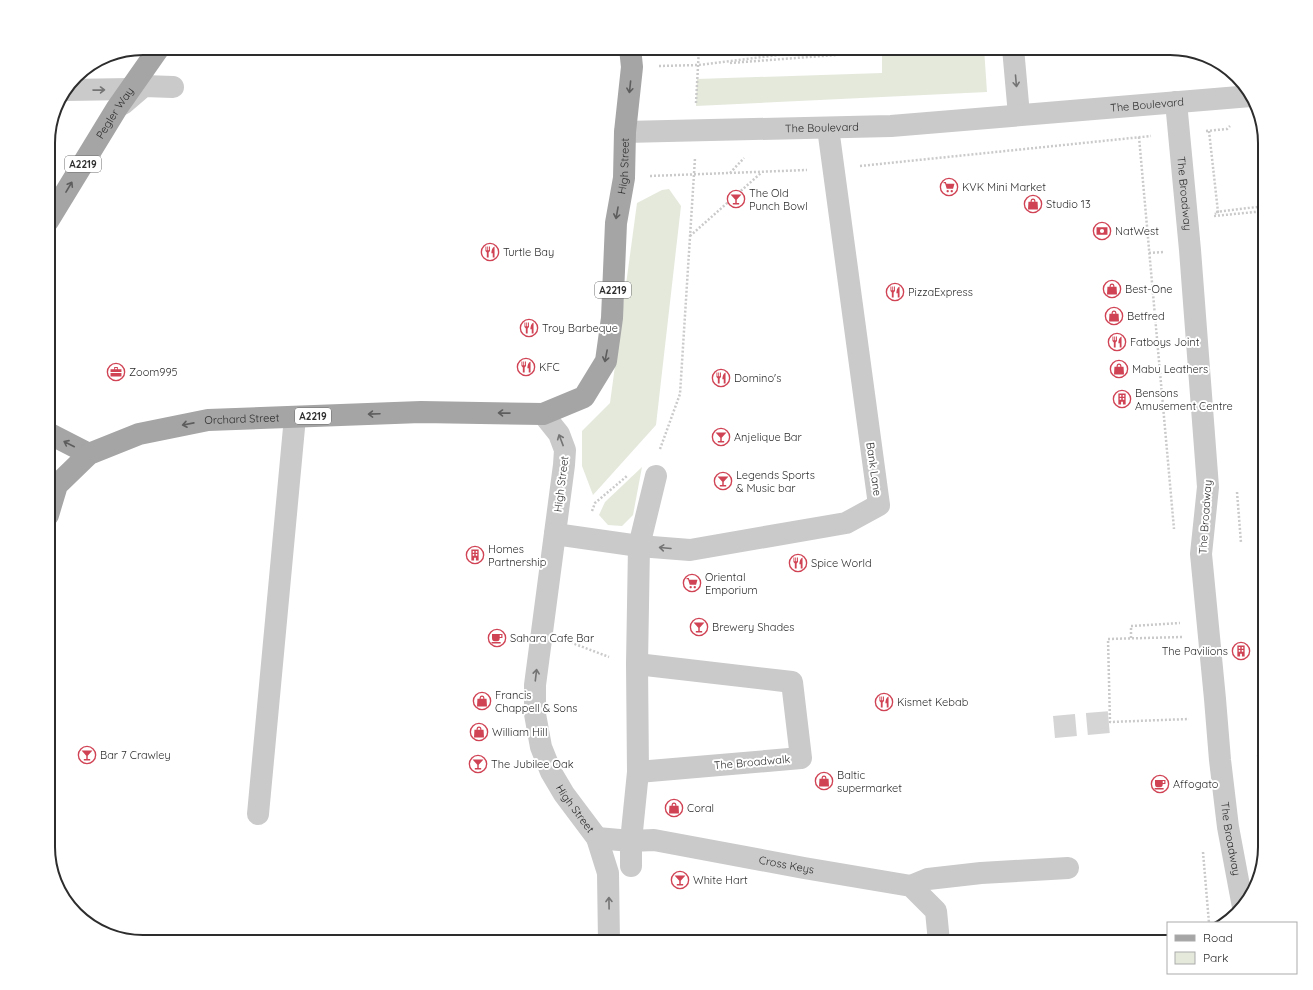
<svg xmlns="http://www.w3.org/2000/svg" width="1313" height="990" font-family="Quicksand,sans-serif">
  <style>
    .green { fill: #e4e9dc }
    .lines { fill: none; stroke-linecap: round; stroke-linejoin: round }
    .minor-tunnel { stroke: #d5d5d5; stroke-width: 22; stroke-dasharray: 22 11; stroke-linecap: butt }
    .path { stroke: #cacaca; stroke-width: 2.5; stroke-dasharray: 2 2; stroke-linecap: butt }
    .minor { stroke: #cacaca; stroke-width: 22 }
    .major { stroke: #a5a5a5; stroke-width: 22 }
    .oneway { stroke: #747474 }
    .oneway2 { stroke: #5d5d5d }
    .labels { text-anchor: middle; stroke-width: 4; stroke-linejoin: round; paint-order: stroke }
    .shield { fill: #fff; stroke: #6c6c6c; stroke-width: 1 }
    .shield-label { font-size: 10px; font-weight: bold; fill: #2d2d2d }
    .street-label { font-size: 11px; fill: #2d2d2d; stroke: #fff }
    .poi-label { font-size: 11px; fill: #2d2d2d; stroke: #fff; text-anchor: start }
    .rim { fill: none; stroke: #2d2d2d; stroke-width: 2 }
  </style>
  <rect width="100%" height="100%" fill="#fff"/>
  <path class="green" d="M934,48H984L987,92L696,106L697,79L882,73V50Z
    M669,189L681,206L656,425L593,495L582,466V431L610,403L637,203L662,190Z
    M642,467L633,515L622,526L608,525L599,515L605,502Z"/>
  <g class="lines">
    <path class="minor-tunnel" d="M1054,727L1110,722"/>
    <path class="path" d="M730,63L928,48
      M659,66L698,65L835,48
      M696,103L699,48
      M1206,131L1227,129L1230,126
      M1209,131L1218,212L1215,214
      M1139,137L1174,529
      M860,166L1151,136
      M730,173L744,158
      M650,176L807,170
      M1216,212L1265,206
      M1214,216L1265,211
      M690,236L761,173
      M1149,253L1163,252
      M660,449L680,394L695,158
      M1237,492L1241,543
      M592,511L595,503L627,476
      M1182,637L1108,639L1110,722L1189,719
      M1131,638V626L1180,623
      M567,641L609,657
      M1258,755L1265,806
      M1203,852L1209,923"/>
    <g class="minor">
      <path d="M1013,48L1019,115"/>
      <path d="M66,90L131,89"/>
      <path id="s1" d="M1176,102L1190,250L1208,487L1201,554L1215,699L1220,760L1228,827L1243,907"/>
      <path d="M123,104L144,86L173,87"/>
      <path id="s2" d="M625,132L891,126L1251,96"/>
      <path id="s3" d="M543,414L559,434L565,450L564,465L535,685V714L541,747L551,772L564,794L597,838L608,873L609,942"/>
      <path d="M555,534L639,546L690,550L846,523L879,505L828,128"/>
      <path d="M637,664L792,682L801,758L638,772"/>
      <path d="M258,814L295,417"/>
      <path id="s4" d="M597,838L631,841L654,840L804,868L911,886L936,911L939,942"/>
      <path d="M631,866V841L638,772L637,664L639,546L656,476"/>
      <path d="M911,886L928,879L981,873L1068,868"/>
    </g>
    <g class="major">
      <path id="s5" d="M48,221L117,108L159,48"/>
      <path d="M48,433L89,454"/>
      <path id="s6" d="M48,515L57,485L89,454L139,434L208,420L421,412L543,414L584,397L606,361L612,318L616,223L624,178L625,132L632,67L630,48"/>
    </g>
  </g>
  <defs><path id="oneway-shaft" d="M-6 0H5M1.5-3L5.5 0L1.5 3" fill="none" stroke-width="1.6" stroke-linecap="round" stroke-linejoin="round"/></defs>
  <g class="oneway">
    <use href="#oneway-shaft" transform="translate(1016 81) rotate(85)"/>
    <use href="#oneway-shaft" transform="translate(99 90) rotate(-1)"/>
    <use href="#oneway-shaft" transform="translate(561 440) rotate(-111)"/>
    <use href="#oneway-shaft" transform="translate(665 548) rotate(-175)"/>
    <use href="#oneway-shaft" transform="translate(536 675) rotate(-83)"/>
    <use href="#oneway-shaft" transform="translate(609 903) rotate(-91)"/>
  </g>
  <g class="oneway2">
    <use href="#oneway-shaft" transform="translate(630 87) rotate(96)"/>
    <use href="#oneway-shaft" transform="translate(69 187) rotate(-59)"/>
    <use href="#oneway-shaft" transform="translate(617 213) rotate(100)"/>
    <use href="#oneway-shaft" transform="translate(606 356) rotate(101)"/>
    <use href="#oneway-shaft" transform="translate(504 413) rotate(-179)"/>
    <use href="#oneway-shaft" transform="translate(374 414) rotate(178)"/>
    <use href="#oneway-shaft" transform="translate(188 424) rotate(169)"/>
    <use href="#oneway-shaft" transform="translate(69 444) rotate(-153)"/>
  </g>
  <defs>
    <symbol id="supermarket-ring" viewBox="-11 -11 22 22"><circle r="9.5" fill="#fff" stroke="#d04354" stroke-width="1.5"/><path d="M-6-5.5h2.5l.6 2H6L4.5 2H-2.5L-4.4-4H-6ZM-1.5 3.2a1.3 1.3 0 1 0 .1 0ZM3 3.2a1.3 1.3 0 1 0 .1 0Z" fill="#d04354"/></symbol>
    <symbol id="bar-ring" viewBox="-11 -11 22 22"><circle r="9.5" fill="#fff" stroke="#d04354" stroke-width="1.5"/><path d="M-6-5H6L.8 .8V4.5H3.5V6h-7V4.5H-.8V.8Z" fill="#d04354"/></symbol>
    <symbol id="shop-ring" viewBox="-11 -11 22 22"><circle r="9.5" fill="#fff" stroke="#d04354" stroke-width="1.5"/><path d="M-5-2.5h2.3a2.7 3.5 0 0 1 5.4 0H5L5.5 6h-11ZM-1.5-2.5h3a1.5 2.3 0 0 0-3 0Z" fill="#d04354"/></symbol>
    <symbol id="bank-ring" viewBox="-11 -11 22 22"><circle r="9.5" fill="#fff" stroke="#d04354" stroke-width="1.5"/><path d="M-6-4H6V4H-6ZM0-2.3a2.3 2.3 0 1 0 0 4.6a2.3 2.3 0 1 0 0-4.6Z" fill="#d04354"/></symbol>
    <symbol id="restaurant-ring" viewBox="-11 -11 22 22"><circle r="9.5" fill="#fff" stroke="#d04354" stroke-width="1.5"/><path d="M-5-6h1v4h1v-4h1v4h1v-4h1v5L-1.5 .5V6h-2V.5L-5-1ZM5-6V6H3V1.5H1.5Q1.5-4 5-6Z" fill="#d04354"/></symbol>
    <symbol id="office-ring" viewBox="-11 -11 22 22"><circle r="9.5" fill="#fff" stroke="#d04354" stroke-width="1.5"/><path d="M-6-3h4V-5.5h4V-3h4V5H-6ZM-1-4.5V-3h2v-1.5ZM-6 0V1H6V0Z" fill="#d04354"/></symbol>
    <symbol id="building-ring" viewBox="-11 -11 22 22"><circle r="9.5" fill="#fff" stroke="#d04354" stroke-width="1.5"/><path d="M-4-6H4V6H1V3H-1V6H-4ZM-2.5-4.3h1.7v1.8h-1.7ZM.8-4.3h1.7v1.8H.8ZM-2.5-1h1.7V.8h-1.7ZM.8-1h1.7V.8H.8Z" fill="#d04354"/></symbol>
    <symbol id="cafe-ring" viewBox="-11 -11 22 22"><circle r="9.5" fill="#fff" stroke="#d04354" stroke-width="1.5"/><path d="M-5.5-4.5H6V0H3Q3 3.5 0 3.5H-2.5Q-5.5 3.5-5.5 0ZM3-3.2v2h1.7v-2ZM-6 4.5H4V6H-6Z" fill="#d04354"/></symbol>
  </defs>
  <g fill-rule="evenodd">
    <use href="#supermarket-ring" x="939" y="177" width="20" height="20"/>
    <use href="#bar-ring" x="726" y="189" width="20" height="20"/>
    <use href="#shop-ring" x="1023" y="194" width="20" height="20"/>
    <use href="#bank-ring" x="1092" y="221" width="20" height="20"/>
    <use href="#restaurant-ring" x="480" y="242" width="20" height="20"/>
    <use href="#shop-ring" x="1102" y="279" width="20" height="20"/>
    <use href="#restaurant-ring" x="885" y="282" width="20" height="20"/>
    <use href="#shop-ring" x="1104" y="306" width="20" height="20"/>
    <use href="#restaurant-ring" x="519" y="318" width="20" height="20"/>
    <use href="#restaurant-ring" x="1107" y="332" width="20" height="20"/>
    <use href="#restaurant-ring" x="516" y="357" width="20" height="20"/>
    <use href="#shop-ring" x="1109" y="359" width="20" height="20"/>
    <use href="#office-ring" x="106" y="362" width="20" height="20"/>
    <use href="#restaurant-ring" x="711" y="368" width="20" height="20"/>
    <use href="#building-ring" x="1112" y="389" width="20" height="20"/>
    <use href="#bar-ring" x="711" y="427" width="20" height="20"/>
    <use href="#bar-ring" x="713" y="471" width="20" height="20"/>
    <use href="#building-ring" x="465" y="545" width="20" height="20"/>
    <use href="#restaurant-ring" x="788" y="553" width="20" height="20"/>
    <use href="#supermarket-ring" x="682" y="573" width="20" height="20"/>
    <use href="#bar-ring" x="689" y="617" width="20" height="20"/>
    <use href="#cafe-ring" x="487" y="628" width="20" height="20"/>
    <use href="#building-ring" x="1231" y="641" width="20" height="20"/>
    <use href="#shop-ring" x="472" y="691" width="20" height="20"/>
    <use href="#restaurant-ring" x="874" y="692" width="20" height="20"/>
    <use href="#shop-ring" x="469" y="722" width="20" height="20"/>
    <use href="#bar-ring" x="77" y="745" width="20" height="20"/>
    <use href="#bar-ring" x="468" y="754" width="20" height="20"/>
    <use href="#shop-ring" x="814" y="771" width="20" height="20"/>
    <use href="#cafe-ring" x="1150" y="774" width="20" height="20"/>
    <use href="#shop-ring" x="664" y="798" width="20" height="20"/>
    <use href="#bar-ring" x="670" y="870" width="20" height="20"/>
  </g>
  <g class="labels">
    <g class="shield">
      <rect x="65" y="156" width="36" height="16" rx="3"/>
      <rect x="595" y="282" width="36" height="16" rx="3"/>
      <rect x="295" y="408" width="36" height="16" rx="3"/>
    </g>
    <g class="shield-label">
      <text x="83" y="168">A2219</text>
      <text x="613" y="294">A2219</text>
      <text x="313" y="420">A2219</text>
    </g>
    <g class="street-label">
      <text dy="4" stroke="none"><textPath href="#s2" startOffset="523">The Boulevard</textPath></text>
      <text dy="4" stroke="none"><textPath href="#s5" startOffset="127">Pegler Way</textPath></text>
      <text dy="4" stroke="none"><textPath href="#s2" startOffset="197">The Boulevard</textPath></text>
      <text dy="4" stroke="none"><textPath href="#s6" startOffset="818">High Street</textPath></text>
      <text dy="4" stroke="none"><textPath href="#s1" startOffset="92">The Broadway</textPath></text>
      <text dy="4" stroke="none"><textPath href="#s6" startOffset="234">Orchard Street</textPath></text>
      <text transform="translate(874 469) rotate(82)" y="4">Bank Lane</text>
      <text transform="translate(561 484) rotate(-83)" y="4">High Street</text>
      <text transform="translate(1205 517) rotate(-86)" y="4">The Broadway</text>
      <text transform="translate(752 762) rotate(-5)" y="4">The Broadwalk</text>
      <text dy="4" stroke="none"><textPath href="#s3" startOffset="413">High Street</textPath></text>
      <text dy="4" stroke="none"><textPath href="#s1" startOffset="740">The Broadway</textPath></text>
      <text dy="4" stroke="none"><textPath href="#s4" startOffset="192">Cross Keys</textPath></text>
    </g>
    <g class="poi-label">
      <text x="962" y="191">KVK Mini Market</text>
      <text x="749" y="197">The Old<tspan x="749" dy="13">Punch Bowl</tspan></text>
      <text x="1046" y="208">Studio 13</text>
      <text x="1115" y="235">NatWest</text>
      <text x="503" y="256">Turtle Bay</text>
      <text x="1125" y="293">Best-One</text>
      <text x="908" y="296">PizzaExpress</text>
      <text x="1127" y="320">Betfred</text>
      <text x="542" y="332">Troy Barbeque</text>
      <text x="1130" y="346">Fatboys Joint</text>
      <text x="539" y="371">KFC</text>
      <text x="1132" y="373">Mabu Leathers</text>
      <text x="129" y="376">Zoom995</text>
      <text x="734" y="382">Domino's</text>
      <text x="1135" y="397">Bensons<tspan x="1135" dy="13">Amusement Centre</tspan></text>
      <text x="734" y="441">Anjelique Bar</text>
      <text x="736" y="479">Legends Sports<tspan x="736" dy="13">&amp; Music bar</tspan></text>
      <text x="488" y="553">Homes<tspan x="488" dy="13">Partnership</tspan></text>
      <text x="811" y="567">Spice World</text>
      <text x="705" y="581">Oriental<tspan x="705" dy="13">Emporium</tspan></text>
      <text x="712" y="631">Brewery Shades</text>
      <text x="510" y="642">Sahara Cafe Bar</text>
      <text x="1228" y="655" text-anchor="end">The Pavilions</text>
      <text x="495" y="699">Francis<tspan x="495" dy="13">Chappell &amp; Sons</tspan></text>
      <text x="897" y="706">Kismet Kebab</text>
      <text x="492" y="736">William Hill</text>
      <text x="100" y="759">Bar 7 Crawley</text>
      <text x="491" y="768">The Jubilee Oak</text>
      <text x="837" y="779">Baltic<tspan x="837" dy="13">supermarket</tspan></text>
      <text x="1173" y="788">Affogato</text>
      <text x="687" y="812">Coral</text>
      <text x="693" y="884">White Hart</text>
    </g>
  </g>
  <path d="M0 0H1313V990H0ZM143 55H1170A88 88 0 0 1 1258 143V847A88 88 0 0 1 1170 935H143A88 88 0 0 1 55 847V143A88 88 0 0 1 143 55Z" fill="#fff" fill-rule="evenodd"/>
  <path class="rim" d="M143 55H1170A88 88 0 0 1 1258 143V847A88 88 0 0 1 1170 935H143A88 88 0 0 1 55 847V143A88 88 0 0 1 143 55Z"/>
  <rect x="1167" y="922" width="130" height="52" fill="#ffffff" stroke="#ababab"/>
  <rect x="1175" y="935" width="20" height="6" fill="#a5a5a5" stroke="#ababab"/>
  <text x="1203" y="942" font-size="12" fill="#2d2d2d">Road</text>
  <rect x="1175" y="952" width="20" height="12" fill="#e4e9dc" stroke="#ababab"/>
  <text x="1203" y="962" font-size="12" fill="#2d2d2d">Park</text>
</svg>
